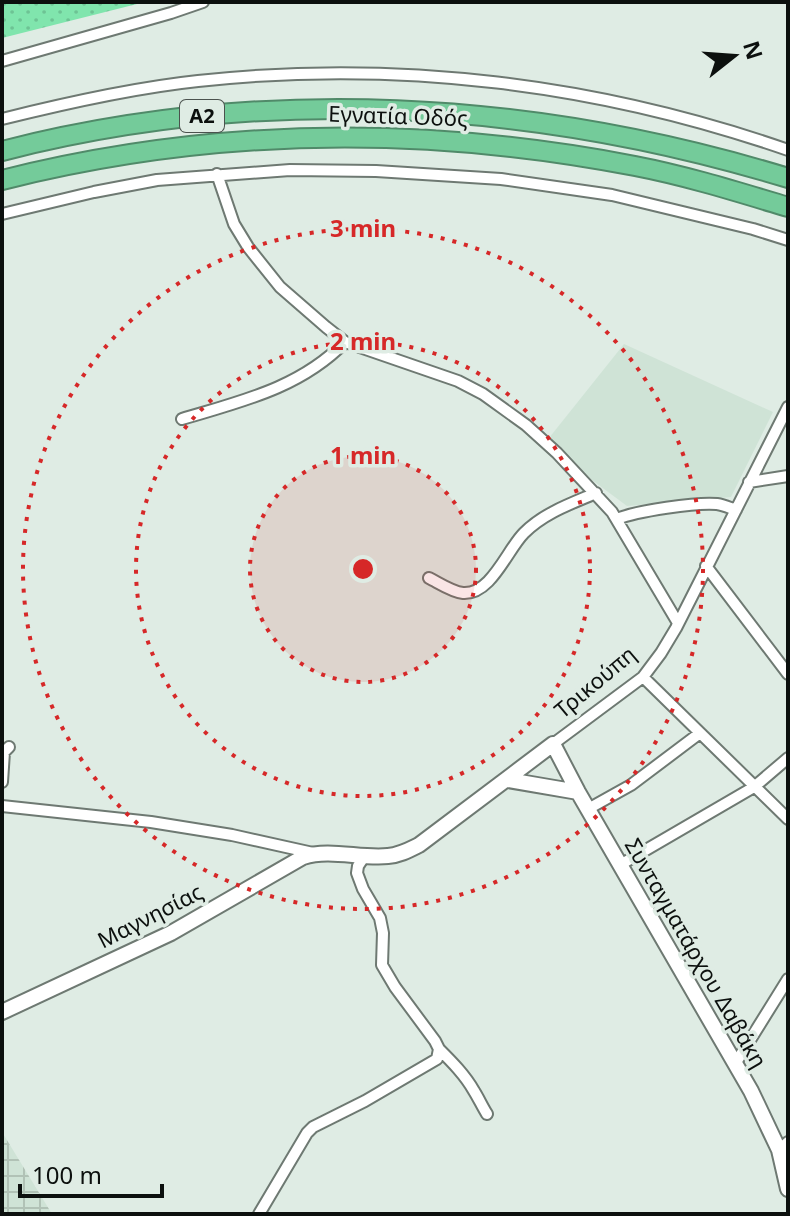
<svg xmlns="http://www.w3.org/2000/svg" width="790" height="1216" font-family="'Noto Sans',sans-serif">
  <style>
    .built { fill: #cfe3d6 }
    .industrial { fill: url(#industrial-grid) }
    .grass { fill: url(#grass-dots) }
    .lines { fill: none; stroke-linecap: round; stroke-linejoin: round }
    .street-casing { stroke: #6e7972; stroke-width: 14 }
    .secondary-casing { stroke: #6e7972; stroke-width: 18 }
    .highway-casing { stroke: #508a69; stroke-width: 22 }
    .street { stroke: #fff; stroke-width: 10 }
    .secondary { stroke: #fff; stroke-width: 14 }
    .highway { stroke: #74cb9a; stroke-width: 18 }
    .ring { fill: none; stroke: #d62828; stroke-width: 4; stroke-dasharray: 4 8 }
    .labels { text-anchor: middle; stroke-width: 7; stroke-linejoin: round; paint-order: stroke }
    .shield { fill: #dfece4; stroke: #4b524e; stroke-width: 2 }
    .shield-label { font-size: 20px; font-weight: bold; fill: #0c100e }
    .street-label { font-size: 22px; fill: #0c100e; stroke: #dfece4 }
    .centre { fill: #d62828; stroke: #dfece4; stroke-width: 4 }
    .ring-label { font-size: 24px; text-anchor: middle; font-weight: bold; fill: #d62828; stroke: #dfece4; stroke-width: 7; stroke-linejoin: round; paint-order: stroke }
  </style>
  <defs>
    <pattern id="industrial-grid" width="8" height="8" patternUnits="userSpaceOnUse" patternTransform="scale(2)"><rect width="8" height="8" fill="#cfe3d6"/><path d="M0 4h8M4 0v8" fill="none" stroke="#b1c2b6"/></pattern>
    <pattern id="grass-dots" width="8" height="8" patternUnits="userSpaceOnUse" patternTransform="scale(2)"><rect width="8" height="8" fill="#80e5ad"/><path d="M2 2h.1M6 6h.1" fill="none" stroke="#6dc394" stroke-width="1.8" stroke-linecap="round"/></pattern>
  </defs>
  <rect width="100%" height="100%" fill="#dfece4"/>
  <path class="built" d="M624,344L773,412L731,497L627,506L592,480L549,438Z"/>
  <path class="industrial" d="M2,1132L52,1214H2Z"/>
  <path class="grass" d="M2,2H145L2,38Z"/>
  <g class="lines">
    <defs>
      <path id="street" d="M2,61L171,13L203,2
        M2,119C66,103 132,88 198,81C398,59 599,84 788,150
        M217,174L234,224L248,247L280,287L326,327L345,342L458,381L483,394L526,425L557,453L612,512L678,623
        M2,214L94,192L157,180L290,170L376,171L501,179L612,195L753,229L788,240
        M182,419C242,401 300,388 345,342
        M749,482L788,476
        M617,519C636,511 697,502 717,504C724,505 730,508 736,510
        M706,566L788,674
        M429,578C439,583 452,592 463,593C491,595 507,550 524,533C544,513 570,504 596,493
        M643,677L788,819
        M553,744L643,677L661,653L676,628L788,407
        M2,782L4,752L9,747
        M2,806L151,822L232,835L313,853
        M588,809L631,785L700,733
        M620,865L754,787L788,758
        M439,1049C452,1062 465,1075 474,1091C479,1099 482,1106 487,1114
        M735,1064L788,979
        M779,1150L788,1142
        M259,1214L307,1133L313,1127L365,1101L437,1059L439,1049L435,1041L395,987L382,965L383,933L380,918L363,889L357,873L358,866L364,857"/>
      <path id="secondary" d="M508,780L578,792
        M2,1012L171,933L303,857C330,848 360,859 388,856C400,855 409,850 419,845L553,744L578,792L751,1091L779,1150L788,1189"/>
      <path id="highway" d="M2,151C262,84 533,100 788,178
        M2,180C212,127 423,125 635,166C687,176 738,192 788,207"/>
    </defs>
    <use href="#street" class="street-casing"/>
    <use href="#secondary" class="secondary-casing"/>
    <use href="#highway" class="highway-casing"/>
    <use href="#street" class="street"/>
    <use href="#secondary" class="secondary"/>
    <use href="#highway" class="highway"/>
  </g>
  <circle cx="363" cy="569" r="113" fill="#d62828" fill-opacity=".12"/>
  <g class="ring">
    <circle cx="363" cy="569" r="113"/>
    <circle cx="363" cy="569" r="227"/>
    <circle cx="363" cy="569" r="340"/>
  </g>
  <g class="labels">
    <rect class="shield" x="180" y="100" width="44" height="32" rx="6"/>
    <g class="shield-label">
      <text x="202" y="123">Α2</text>
    </g>
    <g class="street-label">
      <text transform="translate(398 116) rotate(2)" y="8">Εγνατία Οδός</text>
      <text transform="translate(595 682) rotate(-40)" y="8">Τρικούπη</text>
      <text transform="translate(150 916) rotate(-27)" y="8">Μαγνησίας</text>
      <text transform="translate(696 953) rotate(60)" y="8">Συνταγματάρχου Δαβάκη</text>
    </g>
  </g>
  <circle cx="363" cy="569" r="12" class="centre"/>
  <g class="ring-label">
    <text x="363" y="237">3 min</text>
    <text x="363" y="350">2 min</text>
    <text x="363" y="464">1 min</text>
  </g>
  <rect width="790" height="1216" fill="none" stroke="#0c100e" stroke-width="8"/>
  <g transform="translate(734 56) rotate(73)" stroke="#dfece4" stroke-width="6" paint-order="stroke">
  <path d="M0-6L14 30L0 20L-14 30Z" fill="#0c100e"/>
  <text y="-12" font-size="22" font-weight="bold" text-anchor="middle" fill="#0c100e">N</text>
  </g>
  <path d="M20 1184v12h142v-12" fill="none" stroke="#0c100e" stroke-width="4"/>
  <text x="32" y="1184" font-size="24" fill="#0c100e" stroke="#dfece4" stroke-width="6" paint-order="stroke">100 m</text>
</svg>
